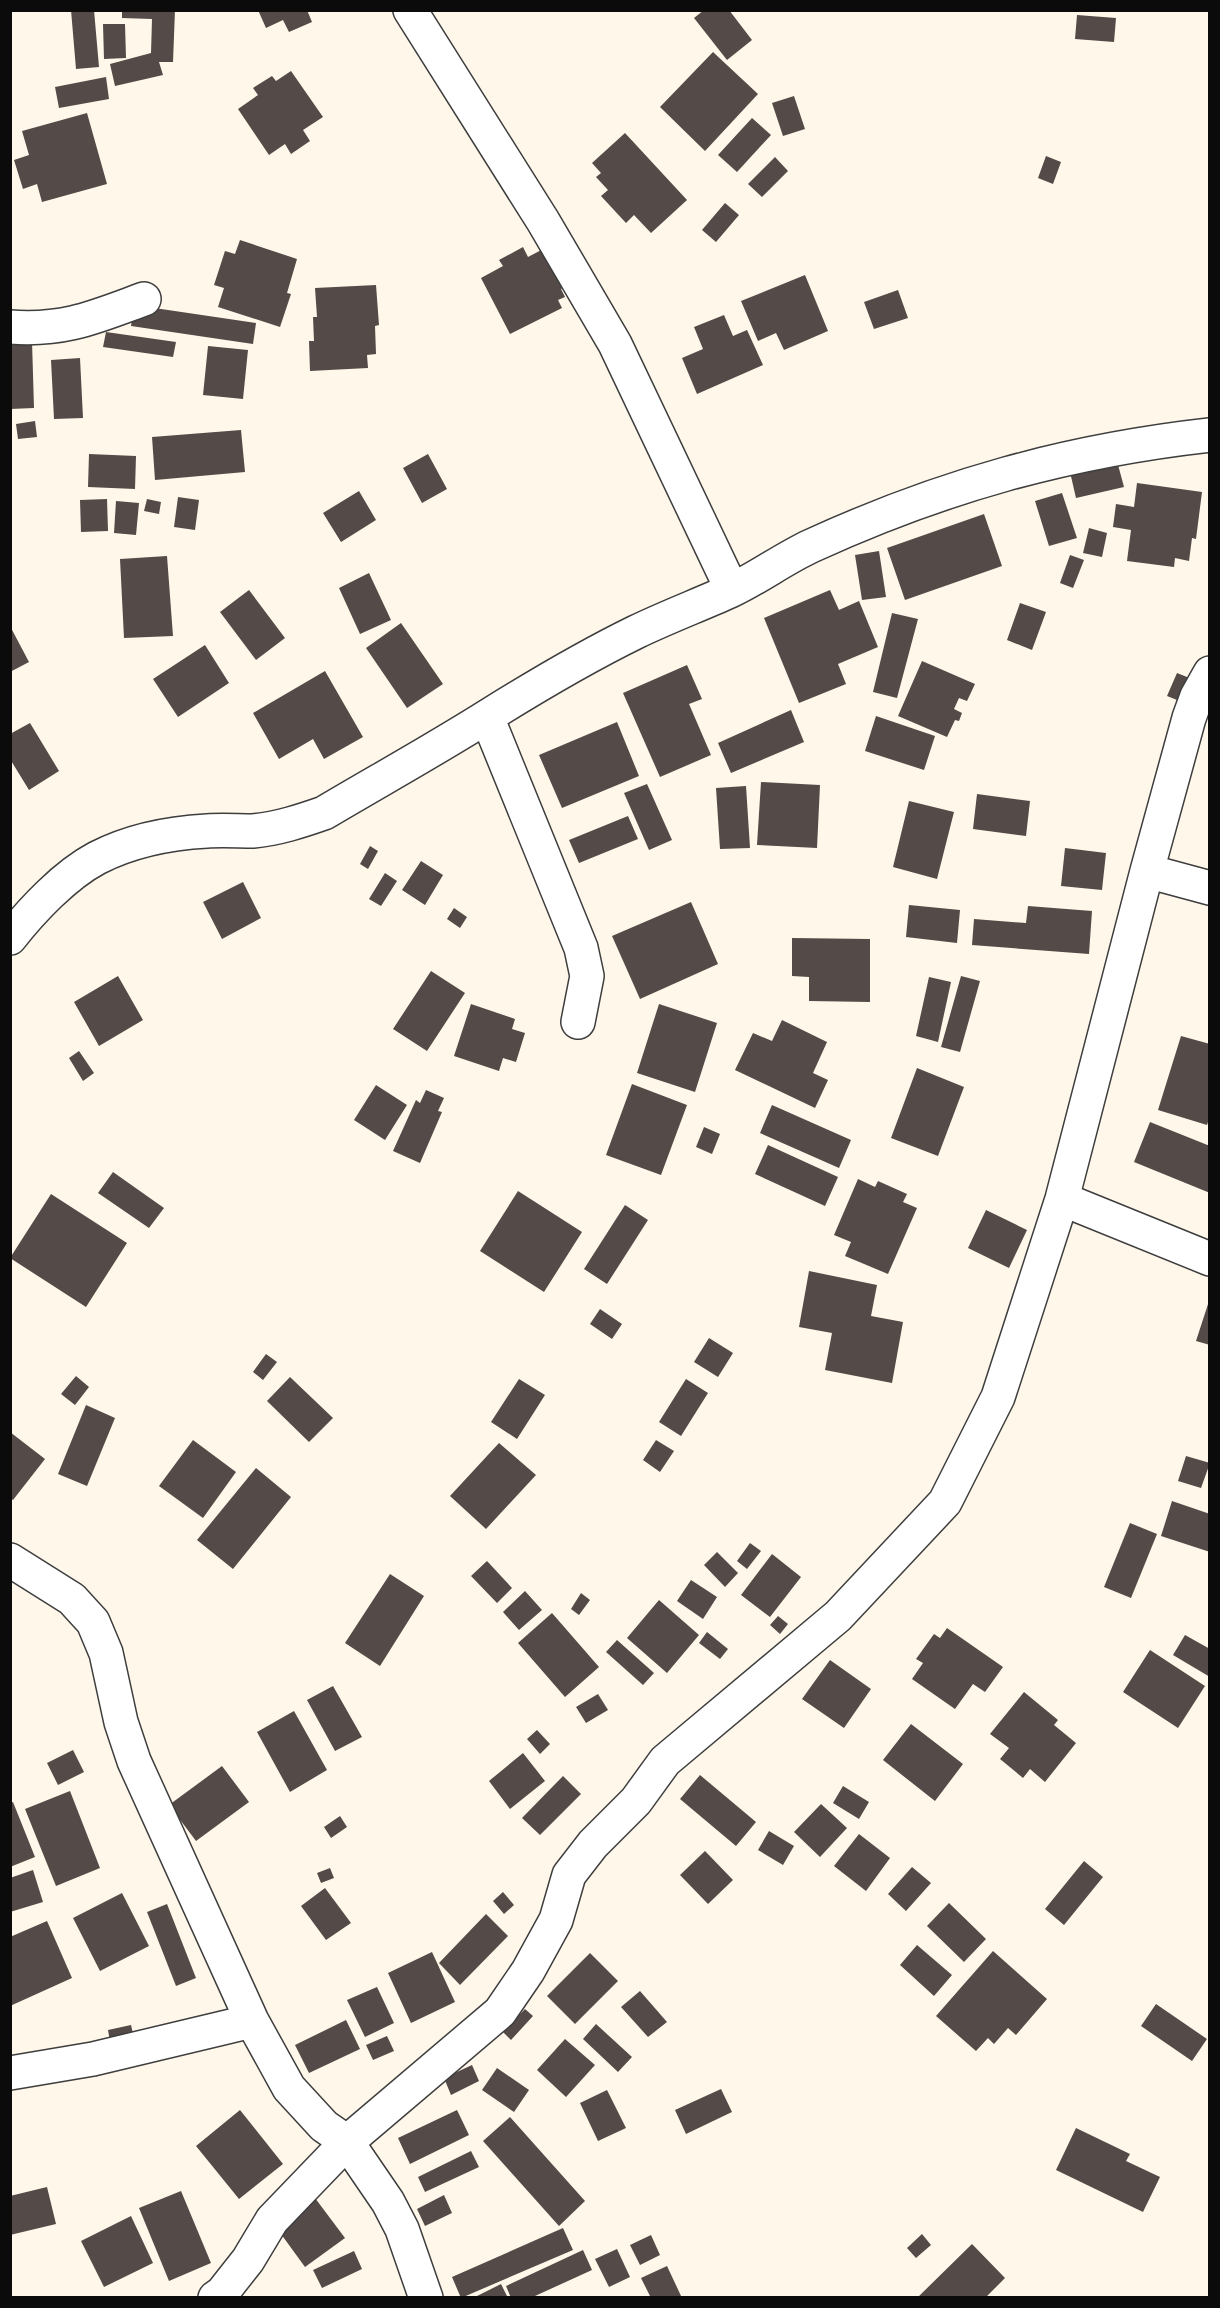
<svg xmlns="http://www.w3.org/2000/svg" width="1220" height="2308" font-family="Georgia,serif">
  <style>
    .building { fill: #544a47 }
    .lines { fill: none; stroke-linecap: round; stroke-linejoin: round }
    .minor-casing { stroke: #3e3e3e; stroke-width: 36 }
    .minor { stroke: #fff; stroke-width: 33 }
  </style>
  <rect width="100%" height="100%" fill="#fff7e9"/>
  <path class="building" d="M71,10H94L99,67L76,69Z
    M122,10H175L173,62H159L163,75L115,86L110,64L151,53L152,19L122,18Z
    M258,10H307L312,22L289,32L283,20L266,28Z
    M704,10H729L752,40L727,60L694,18Z
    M1077,15L1116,18L1114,42L1075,39Z
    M103,24H125L126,58L104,59Z
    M713,52L758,94L705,151L660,107Z
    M291,71L323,117L303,130L310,141L291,154L285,144L269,155L238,109L258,95L253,88L272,76L276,81Z
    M106,77L109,99L59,108L55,87Z
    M794,96L805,129L783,136L772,103Z
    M87,113L107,184L42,202L37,184L23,189L14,160L29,155L22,131Z
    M752,118L771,135L737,172L718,155Z
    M625,133L687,200L651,233L634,215L626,223L601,196L608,190L596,177L601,173L592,163Z
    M1046,156L1061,162L1053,184L1038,178Z
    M775,157L788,171L762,197L748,184Z
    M725,203L739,215L716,242L702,230Z
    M240,240L297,259L287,293L291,294L280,327L218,307L224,288L214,285L225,251L235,254Z
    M523,247L528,257L547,247L566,286L561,289L565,297L558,300L562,308L510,334L481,278L503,266L499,260Z
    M805,275L828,331L784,350L776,333L758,341L741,301Z
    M376,285L379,325L375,326L376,354L367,355L368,368L310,371L309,341H314L313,317H317L315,288Z
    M898,290L908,318L874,329L864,302Z
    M134,305L256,323L253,344L131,326Z
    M724,315L733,336L747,330L763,365L697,394L682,358L703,349L694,327Z
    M106,332L176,342L173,357L103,347Z
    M10,341H32L34,408L10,409Z
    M208,346L248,350L243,399L203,395Z
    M80,358L83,418L54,419L51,360Z
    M35,421L37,437L18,439L16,424Z
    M241,430L245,472L155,480L152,437Z
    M89,454L136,456L135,489L88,487Z
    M428,454L447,489L422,503L403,468Z
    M1117,461L1124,487L1076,498L1070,472Z
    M1137,483L1202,492L1196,539L1192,538L1189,561L1175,558L1174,567L1127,561L1131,530L1113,527L1116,504L1134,507Z
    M359,491L376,520L341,542L323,513Z
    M1062,493L1077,538L1049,546L1035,501Z
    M178,497L199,500L195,530L174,527Z
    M107,499L108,531L81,532L80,500Z
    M147,499L161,502L159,514L144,511Z
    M116,501L139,503L136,535L114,533Z
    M984,514L1002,566L905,600L887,548Z
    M1089,528L1107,533L1102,557L1083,553Z
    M879,551L886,597L862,600L855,555Z
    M1070,555L1084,560L1073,588L1060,583Z
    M167,556L173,636L124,638L120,559Z
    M369,573L391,620L360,634L339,588Z
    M249,590L285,638L256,660L220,612Z
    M830,590L839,610L859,601L878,647L838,664L846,684L799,703L764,618Z
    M1020,603L1046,612L1032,650L1007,640Z
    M892,613L918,619L897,698L873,692Z
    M401,623L443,684L407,708L366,648Z
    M10,626L29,662L10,672Z
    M205,645L229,683L178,717L153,679Z
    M922,661L975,684L967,701L959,698L954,709L962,713L959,721L955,720L947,737L898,716Z
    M687,665L702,699L689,704L711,755L660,777L623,693Z
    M325,671L363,737L324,759L313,739L279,759L253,713Z
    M1177,673L1197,681L1187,704L1167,696Z
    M791,710L804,742L731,773L718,743Z
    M876,716L935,736L924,770L865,751Z
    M617,722L639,776L562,808L539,755Z
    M30,723L59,771L29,790L10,759V734Z
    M761,782L820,785L817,848L757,845Z
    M647,784L672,840L649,850L624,793Z
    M746,786L750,848L720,849L716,788Z
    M977,794L1030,801L1026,836L973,829Z
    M909,801L954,812L937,879L893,867Z
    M628,816L638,839L579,863L569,840Z
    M370,846L378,851L368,869L360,864Z
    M1065,848L1106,853L1102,890L1061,886Z
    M421,861L443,875L425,905L402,890Z
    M385,873L397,881L381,906L369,899Z
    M243,882L261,918L222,939L203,902Z
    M691,902L718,964L640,999L612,936Z
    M909,905L960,910L957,943L906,937Z
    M1028,906L1092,911L1089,954L972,945L974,919L1026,923Z
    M454,908L467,917L460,928L447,919Z
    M792,938L870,939V1002L809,1001V977L792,976Z
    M431,971L465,993L427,1051L393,1029Z
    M118,976L143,1020L99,1046L74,1002Z
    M961,976L980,981L960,1052L941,1047Z
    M929,977L951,982L938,1042L916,1036Z
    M471,1004L515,1019L512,1029L525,1033L516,1062L503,1058L499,1071L454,1056Z
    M659,1004L717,1023L695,1092L637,1073Z
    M782,1020L827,1042L813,1073L828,1080L815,1108L735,1070L753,1033L772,1041Z
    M1181,1036L1210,1044V1116L1207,1125L1158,1110Z
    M79,1051L94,1073L83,1081L69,1058Z
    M917,1068L964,1087L938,1156L891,1138Z
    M632,1084L687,1105L661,1175L606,1155Z
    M376,1085L407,1105L385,1140L354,1120Z
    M426,1090L444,1098L438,1111L442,1112L420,1163L393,1151L416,1100L420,1103Z
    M772,1105L851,1140L839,1168L760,1133Z
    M1150,1122L1210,1146V1193L1134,1162Z
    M704,1127L720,1134L712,1154L696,1147Z
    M768,1145L838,1177L825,1206L755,1174Z
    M113,1172L164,1208L149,1228L98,1193Z
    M858,1179L875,1187L878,1181L907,1194L903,1202L917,1208L888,1274L845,1256L851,1242L834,1235Z
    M518,1191L582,1232L544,1292L480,1251Z
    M51,1194L127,1243L86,1307L10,1258Z
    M625,1205L648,1220L607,1284L584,1269Z
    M986,1210L1027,1230L1009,1268L968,1248Z
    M809,1271L877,1285L871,1316L903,1322L892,1383L825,1370L832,1333L799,1327Z
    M1209,1301H1210V1345L1196,1341Z
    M600,1309L622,1324L612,1339L590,1324Z
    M709,1338L733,1353L718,1377L694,1362Z
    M266,1354L277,1362L263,1380L253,1372Z
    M76,1376L89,1387L75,1405L61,1394Z
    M290,1377L333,1418L309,1442L267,1401Z
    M519,1379L545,1395L517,1439L491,1422Z
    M686,1379L708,1393L681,1436L659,1422Z
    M86,1405L115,1418L87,1486L58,1474Z
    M10,1432L45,1459L13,1500L10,1498Z
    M193,1440L236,1472L203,1518L159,1486Z
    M656,1440L674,1451L660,1472L643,1460Z
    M499,1443L536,1475L486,1529L450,1496Z
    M1186,1456L1210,1463L1201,1488L1178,1481Z
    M256,1468L291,1497L233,1569L197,1540Z
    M1172,1501L1210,1514V1552L1161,1536Z
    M1130,1523L1157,1534L1131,1598L1104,1587Z
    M750,1543L761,1551L747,1569L737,1561Z
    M717,1552L738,1573L725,1587L704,1565Z
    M772,1554L801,1577L770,1617L741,1595Z
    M487,1561L512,1588L497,1603L471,1576Z
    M390,1574L424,1596L380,1666L345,1643Z
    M691,1580L717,1597L703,1619L677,1601Z
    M525,1591L542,1610L519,1630L503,1612Z
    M581,1593L590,1600L579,1615L571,1609Z
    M659,1600L699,1635L667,1673L627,1638Z
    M552,1613L599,1667L565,1697L518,1643Z
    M778,1616L788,1624L780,1634L770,1625Z
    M947,1628L1003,1667L985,1692L973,1684L955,1709L912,1679L923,1663L916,1659L934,1634L940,1638Z
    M707,1632L728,1649L720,1659L699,1643Z
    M1185,1635L1210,1649V1677L1173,1655Z
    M617,1640L654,1673L643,1685L606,1652Z
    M1150,1650L1205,1686L1178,1728L1123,1692Z
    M830,1660L871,1689L844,1728L802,1699Z
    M333,1686L362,1737L335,1751L307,1700Z
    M1024,1692L1058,1720L1054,1725L1076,1743L1045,1782L1030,1769L1023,1778L1000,1759L1009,1748L990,1734Z
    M598,1694L608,1710L586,1723L576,1707Z
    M294,1711L327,1770L290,1792L257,1732Z
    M911,1724L963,1764L935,1801L883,1760Z
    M537,1730L550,1744L540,1754L527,1739Z
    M73,1750L84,1772L58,1785L47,1763Z
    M523,1753L545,1781L510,1809L489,1781Z
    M222,1766L249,1802L196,1841L169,1805Z
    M700,1775L756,1822L736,1846L680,1799Z
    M563,1776L581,1794L540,1835L522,1818Z
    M843,1786L869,1802L859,1819L833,1803Z
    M70,1791L100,1868L56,1886L25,1809Z
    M13,1802L35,1857L10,1867V1803Z
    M821,1804L847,1828L820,1857L794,1832Z
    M340,1816L347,1827L331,1838L324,1827Z
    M769,1831L794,1846L783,1865L758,1850Z
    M859,1834L890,1858L866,1891L834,1866Z
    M705,1851L733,1880L708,1904L680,1875Z
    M1084,1861L1103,1877L1064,1925L1045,1909Z
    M912,1867L931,1883L906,1911L888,1894Z
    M330,1868L334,1878L321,1883L317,1873Z
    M33,1870L43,1902L10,1912V1878Z
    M325,1888L351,1923L326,1940L301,1906Z
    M503,1892L514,1905L504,1914L493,1901Z
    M122,1893L149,1946L100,1971L73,1918Z
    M949,1903L986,1939L964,1962L927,1926Z
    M167,1904L196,1978L176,1986L147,1912Z
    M486,1914L508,1936L460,1985L439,1963Z
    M47,1921L72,1978L10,2006V1937Z
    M917,1945L952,1975L934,1996L900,1965Z
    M993,1951L1047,1999L1016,2035L1008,2028L994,2044L988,2038L976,2051L936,2016Z
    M432,1952L455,2002L411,2023L388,1973Z
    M590,1953L618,1981L575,2024L547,1996Z
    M377,1987L394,2023L365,2037L347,2000Z
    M640,1991L667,2022L648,2037L621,2007Z
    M1156,2004L1207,2039L1192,2061L1141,2026Z
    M525,2009L533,2016L511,2040L503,2032Z
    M346,2020L360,2049L309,2073L295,2045Z
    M596,2024L632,2057L618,2072L583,2039Z
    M131,2025L135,2042L111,2047L108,2030Z
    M387,2036L394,2051L373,2060L366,2045Z
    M565,2039L595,2065L566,2097L537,2070Z
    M472,2065L479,2081L451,2095L444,2078Z
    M497,2068L529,2090L514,2112L482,2090Z
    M721,2089L732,2112L686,2134L675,2110Z
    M607,2090L626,2128L598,2141L580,2103Z
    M240,2110L283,2164L239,2199L196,2146Z
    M457,2110L469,2135L410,2164L398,2138Z
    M510,2117L585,2201L559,2226L483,2141Z
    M1076,2128L1130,2154L1126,2161L1160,2177L1143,2212L1056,2170Z
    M471,2151L479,2167L425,2192L418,2177Z
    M47,2187L56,2224L10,2235V2196Z
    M181,2191L211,2263L169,2281L139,2208Z
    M312,2194L345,2238L305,2267L273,2223Z
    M444,2195L452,2213L425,2226L417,2209Z
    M131,2216L153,2263L104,2287L81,2241Z
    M563,2228L573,2250L461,2298L452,2277Z
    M922,2234L931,2245L916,2258L907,2248Z
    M651,2235L660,2255L640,2265L630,2245Z
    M972,2244L1005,2278L985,2298H917Z
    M617,2249L630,2277L609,2287L595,2259Z
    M583,2250L592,2270L535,2296V2298H511L506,2286Z
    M354,2251L362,2269L322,2288L313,2270Z
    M667,2266L682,2298H651L641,2278Z
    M501,2284L508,2298H473Z"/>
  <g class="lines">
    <defs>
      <path id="minor" d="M410,10L543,221L615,344L732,590
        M10,327C65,331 95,317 144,299
        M487,717L581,948L587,976L578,1022
        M1147,871L1210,888
        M10,938C32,910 65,875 97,858C130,841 170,833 207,831C222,830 238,831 253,831C277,829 301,821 324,813C378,781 434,750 488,716C536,686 585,657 636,632C667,617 699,605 730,591C758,578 783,559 811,546C942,486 1067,451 1210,435
        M1062,1199L1210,1259
        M10,1560L72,1599L93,1622L106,1653L121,1722L134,1761L252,2021L289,2088L324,2126L347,2142L388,2202L402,2229L426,2298
        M10,2073L93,2059L252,2021
        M215,2298L222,2293L248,2260L272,2220L347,2142L500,2012L528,1971L556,1920L569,1875L593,1844L636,1801L665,1761L838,1616L945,1502L998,1397L1062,1199L1147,871L1189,718L1197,696L1210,673"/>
    </defs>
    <use href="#minor" class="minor-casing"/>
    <use href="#minor" class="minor"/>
  </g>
  <rect width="1220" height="2308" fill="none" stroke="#0b0b0b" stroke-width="24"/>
</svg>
